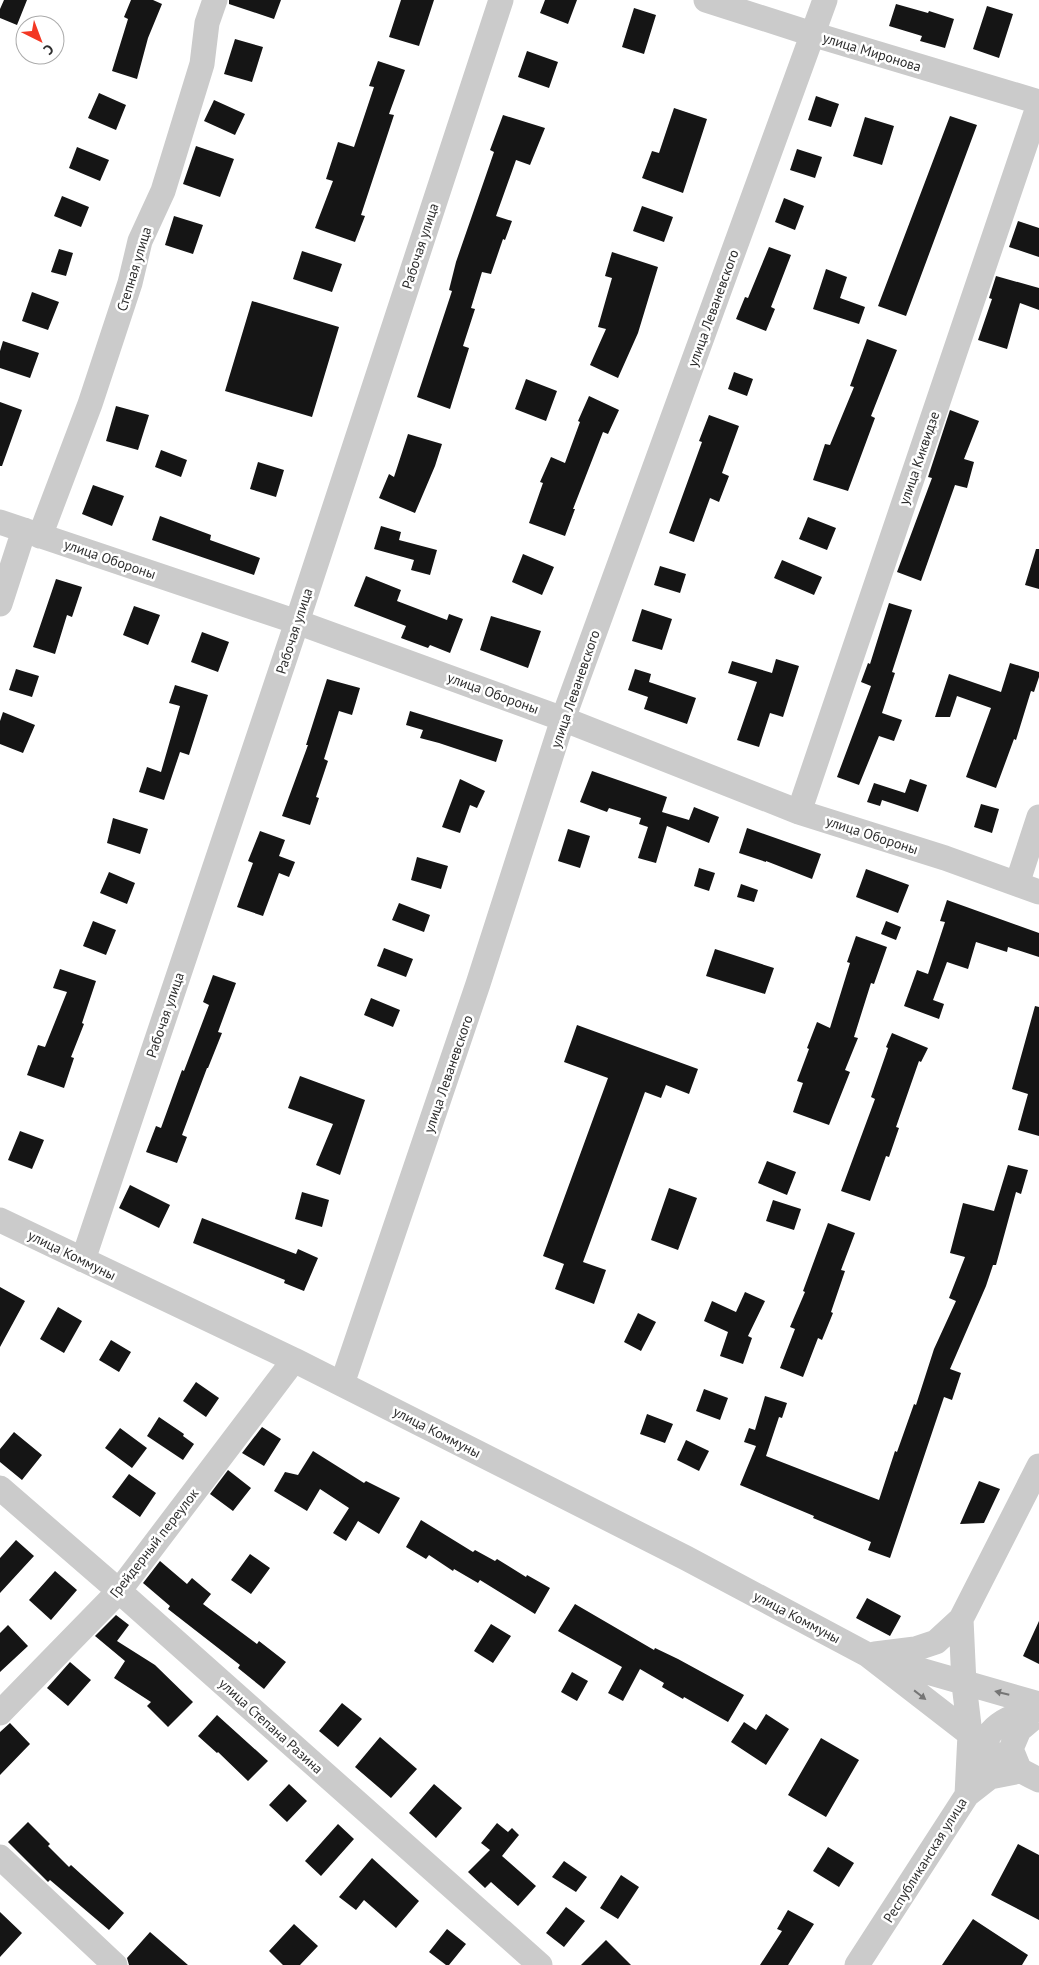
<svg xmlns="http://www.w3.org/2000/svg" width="1039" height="1965" font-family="'PT Sans',sans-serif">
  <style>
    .building { fill: #151515 }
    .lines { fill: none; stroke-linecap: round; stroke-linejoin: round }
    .minor { stroke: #cbcbcb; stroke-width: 25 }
    .oneway { fill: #757575 }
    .labels { text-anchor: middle; stroke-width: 5; stroke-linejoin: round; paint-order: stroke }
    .street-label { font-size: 14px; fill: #2e2e2e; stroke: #fff }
  </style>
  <rect width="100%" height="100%" fill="#fff"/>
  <path class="building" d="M4,0H27L17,25L0,18V9Z
    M131,0H153L162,4L148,38L137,79L112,71L128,19L124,17Z
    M229,0H281L274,19L229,4Z
    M401,0H434L419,46L389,37Z
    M545,0H577L568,24L540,13Z
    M896,4L928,13L929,11L954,19L945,48L920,41L922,36L889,26Z
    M987,6L1013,14L999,58L973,49Z
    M634,8L656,15L644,54L622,47Z
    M235,39L263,47L252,82L224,74Z
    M527,51L558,62L549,88L518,77Z
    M378,61L405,70L389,114L394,115L361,215L365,216L355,242L315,228L333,181L326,179L338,142L354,147L374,87L369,86Z
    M99,93L126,105L116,130L88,118Z
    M816,96L839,104L831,127L808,120Z
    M214,100L245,114L235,135L204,121Z
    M674,108L707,119L683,193L642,178L652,151L659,153Z
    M503,115L545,128L530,165L516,160L496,216L512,221L505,240L503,239L491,274L482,272L471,308L475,309L463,346L469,348L450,409L417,397L452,291L449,290L456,262L494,152L490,150Z
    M950,116L977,125L906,316L878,306Z
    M865,117L894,126L882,165L853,156Z
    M196,146L234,159L220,197L183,184Z
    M77,147L109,160L100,181L69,168Z
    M797,149L822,157L815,178L790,170Z
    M62,196L89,207L81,227L54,216Z
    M784,198L804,206L795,230L775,222Z
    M642,206L673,217L664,242L633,231Z
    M174,216L203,225L193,254L165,245Z
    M1018,221L1039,228V257L1009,247Z
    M769,247L791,255L771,307L775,309L766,331L736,319L745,297L748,298Z
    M59,249L73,253L66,276L51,272Z
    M302,251L342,264L332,292L293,279Z
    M612,252L658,267L638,333L618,378L590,365L606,329L598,327L612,278L605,276Z
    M826,269L847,277L840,298L865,307L859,324L813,309Z
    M996,276L1039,288V310L1020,303L1007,349L978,340L992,299L989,298Z
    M32,292L59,302L48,330L22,321Z
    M252,301L339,327L312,417L225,391Z
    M867,339L897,350L871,416L875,418L848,491L813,480L825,444L830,445L854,387L850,386Z
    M3,341L39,353L30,378L0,368V351Z
    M734,372L753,379L747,396L728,389Z
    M526,379L557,391L546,421L515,409Z
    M589,396L619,410L608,434L603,432L573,509H575L565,536L529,523L543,483L540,482L551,457L565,463L580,422L578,421Z
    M0,402L22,410L2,466H0Z
    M116,406L149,415L138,450L106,441Z
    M950,410L979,421L964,459L974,462L967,488L955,485L921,581L897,572L932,478L928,477Z
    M709,415L739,426L722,473L729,476L719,502L710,498L694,542L669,533L702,442L699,441Z
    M408,434L442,444L435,466L415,513L379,498L389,474L394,477Z
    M161,450L187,460L181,477L155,467Z
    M258,462L284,470L276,497L250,489Z
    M93,485L124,496L112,526L82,514Z
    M160,516L211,535L210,540L260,558L254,575L152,540Z
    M808,517L836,528L827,550L799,539Z
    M381,526L401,532L399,540L437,550L430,575L411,570L414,560L374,549Z
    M1036,549H1039V589L1025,585Z
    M523,554L554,567L542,595L512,582Z
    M782,560L822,577L814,595L774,578Z
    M660,566L686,574L680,593L654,585Z
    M366,576L401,590L397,601L447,620L449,614L463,619L450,653L430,645L428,648L401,638L406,626L354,606Z
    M56,579L82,587L72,617L67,615L55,654L33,647Z
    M889,603L912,610L892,672L895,673L882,713L902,720L894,741L879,736L859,785L837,777L871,686L861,682L868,663L870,664Z
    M134,606L160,615L148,645L123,635Z
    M642,609L672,619L662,650L632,641Z
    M491,616L541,631L528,668L480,650Z
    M202,632L229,642L218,672L191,662Z
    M776,659L799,666L783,717L770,713L759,747L737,740L757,682L728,673L732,661L772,673Z
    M1010,663L1039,672V677L1034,692L1031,691L1016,740L1014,739L996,788L966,777L991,708L957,696L950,717H935L949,674L1001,692Z
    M16,669L39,676L32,697L9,690Z
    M635,669L651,674L649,682L696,698L687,724L644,709L648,697L628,690Z
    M327,679L360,688L352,715L339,711L324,759L328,761L316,797L319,798L310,825L282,816L308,745H306Z
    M175,685L208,695L189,755L180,752L164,800L139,792L147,767L161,772L180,706L169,703Z
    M410,711L503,740L496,762L439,743L420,738L423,730L406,725Z
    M3,712L35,725L23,753L0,744V721Z
    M592,771L667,797L662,812L689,820L694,807L719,817L709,843L667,826L656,863L638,858L648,827L639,824L641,818L609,808L607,812L580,802Z
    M460,779L485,791L477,808L470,805L460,833L442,827Z
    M910,779L927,785L918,812L882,800L880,806L867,802L874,783L905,793Z
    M981,804L999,809L992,833L974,827Z
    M113,818L148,829L140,854L107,843Z
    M747,828L821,854L812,879L766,861V862L739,853Z
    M568,829L590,836L580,868L558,861Z
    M260,831L285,840L279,856L295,862L289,877L279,873L263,916L237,907L253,863L248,861Z
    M417,857L448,866L441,889L411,880Z
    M699,868L715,873L709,891L694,886Z
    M866,869L909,885L898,913L856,897Z
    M109,872L135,883L127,904L100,893Z
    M741,884L758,890L754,902L737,897Z
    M947,900L1039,933V957L1008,947L1007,952L976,942L968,969L947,962L933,1000L944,1004L939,1019L904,1006L917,970L928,974L945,922L940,921Z
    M399,903L430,915L424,932L392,920Z
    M93,921L116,930L106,955L83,946Z
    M886,921L901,927L896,940L881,934Z
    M856,936L887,947L874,984L871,983L854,1037L858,1038L845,1070L850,1072L829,1125L793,1112L803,1083L797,1081L809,1049L807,1048L817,1022L830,1028L850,963L847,962Z
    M384,948L413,959L406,977L377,966Z
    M715,949L774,968L765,994L706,976Z
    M60,969L96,981L82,1023L84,1024L71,1057L74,1058L64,1088L27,1075L38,1045L45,1047L67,992L53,988Z
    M213,975L236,983L218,1032L222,1033L208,1068H207L182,1135L187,1137L177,1163L146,1152L156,1126L161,1128L182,1070L184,1071L209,1005L203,1002Z
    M371,998L400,1010L393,1027L364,1015Z
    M1035,1006L1039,1007V1136L1018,1130L1028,1094L1012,1089Z
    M577,1025L698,1069L689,1094L666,1085L661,1098L645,1092L583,1262L606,1270L594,1304L555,1289L564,1264L543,1256L608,1078L564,1062Z
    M892,1033L928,1048L921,1062L919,1061L896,1127L899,1128L889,1157L886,1156L870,1201L841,1191L875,1099L871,1097L888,1048L886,1047Z
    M300,1076L365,1100L340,1175L316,1165L333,1124L288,1108Z
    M20,1131L44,1140L32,1169L8,1160Z
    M767,1161L796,1172L787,1195L758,1183Z
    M1008,1165L1028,1170L1021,1194L1016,1192L996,1265H993L986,1286L950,1369L961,1373L952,1400L944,1397L890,1558L868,1550L871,1542L813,1518L814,1516L740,1485L756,1446L744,1442L749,1428L755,1430L765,1396L787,1403L782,1418L779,1417L766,1456L879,1500L895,1451L897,1452L914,1404L916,1405L934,1349L956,1301L949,1298L965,1257L950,1253L963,1203L994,1211Z
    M130,1185L170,1205L159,1228L119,1208Z
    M669,1188L697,1198L678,1250L651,1240Z
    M302,1192L329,1200L322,1227L295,1219Z
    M773,1200L801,1209L794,1230L766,1221Z
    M202,1218L296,1254L298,1249L318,1258L304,1291L284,1283L285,1280L193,1243Z
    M828,1223L855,1233L841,1270L845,1271L831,1312L833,1313L822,1340L818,1338L803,1377L780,1368L795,1329L790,1327L805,1292L803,1291Z
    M0,1287L25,1301L0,1347Z
    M745,1292L765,1301L748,1336L752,1338L743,1364L720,1356L728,1332L704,1321L712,1301L736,1312Z
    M58,1307L82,1321L64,1353L40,1339Z
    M638,1313L656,1322L641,1351L624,1342Z
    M111,1340L131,1352L119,1372L99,1360Z
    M196,1382L219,1398L206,1417L183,1401Z
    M704,1389L728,1398L720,1420L696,1411Z
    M647,1414L673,1424L665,1443L640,1434Z
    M159,1417L184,1434L183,1436L194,1444L183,1460L147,1436Z
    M262,1427L281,1439L264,1466L242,1453Z
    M120,1428L147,1448L132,1468L105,1448Z
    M14,1432L42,1455L22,1480L0,1462V1449Z
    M686,1440L709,1451L699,1471L677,1460Z
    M313,1451L364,1483L366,1481L400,1498L379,1534L358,1521L346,1541L333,1533L349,1508L320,1489L307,1511L274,1491L285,1472L298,1475Z
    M228,1470L251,1488L233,1511L210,1494Z
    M129,1474L156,1493L140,1517L112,1497Z
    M979,1481L1000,1489L984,1523L960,1524Z
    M421,1520L473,1552L475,1550L495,1561L497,1559L526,1577L527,1575L550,1588L535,1614L480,1580L478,1583L454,1569L453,1571L429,1555L426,1559L406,1547Z
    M16,1540L34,1556L0,1593V1558Z
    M250,1554L270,1568L251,1594L231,1580Z
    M160,1561L187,1584L192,1578L211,1594L203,1604L257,1644L259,1641L286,1662L264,1689L238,1668L240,1665L168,1609L170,1606L143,1583Z
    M55,1571L77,1590L51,1620L29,1600Z
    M867,1598L901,1616L890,1636L856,1618Z
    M575,1604L654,1650L655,1648L678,1659L744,1695L728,1722L684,1697L683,1699L662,1687L664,1683L640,1669L623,1701L608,1693L622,1667L558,1631Z
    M116,1615L129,1625L117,1641L155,1665L193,1702L168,1727L147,1706L151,1702L114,1678L125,1661L95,1636Z
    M1039,1621V1664L1023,1656Z
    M491,1624L511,1636L493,1663L474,1651Z
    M8,1625L28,1646L0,1672V1633Z
    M70,1662L91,1680L68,1706L47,1688Z
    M572,1672L588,1681L577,1701L561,1692Z
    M342,1703L362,1719L338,1747L319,1731Z
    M766,1714L789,1729L766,1765L731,1742L744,1722L756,1730Z
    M217,1715L268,1761L248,1781L218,1752L217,1753L198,1736Z
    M10,1723L30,1744L0,1775V1732Z
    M380,1737L417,1769L391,1798L355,1767Z
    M821,1738L859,1760L826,1817L788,1795Z
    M289,1784L307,1801L287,1822L269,1805Z
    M434,1784L462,1808L436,1838L409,1813Z
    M28,1822L50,1844L48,1846L69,1867L71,1865L124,1913L109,1930L50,1880L48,1882L8,1842Z
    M497,1823L508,1832L512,1828L519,1835L502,1856L536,1886L518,1906L491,1882L485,1888L468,1872L490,1850L481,1843Z
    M338,1824L354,1839L321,1876L305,1861Z
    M1018,1844L1039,1855V1920L991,1895Z
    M828,1847L854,1863L839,1887L813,1871Z
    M372,1858L419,1901L396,1928L364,1900L356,1910L339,1897Z
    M564,1861L587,1877L576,1892L552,1877Z
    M621,1875L639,1887L618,1919L600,1908Z
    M566,1907L585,1921L564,1947L546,1933Z
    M788,1910L814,1924L788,1965H760L782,1931L777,1929Z
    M0,1912L22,1933L0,1957Z
    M973,1919L1028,1955L1022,1965H942Z
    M294,1924L318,1946L300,1965H283L269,1951Z
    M447,1929L466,1944L449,1965H446L429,1952Z
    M150,1932L188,1965H129L127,1958Z
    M606,1940L631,1965H581Z"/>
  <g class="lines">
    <path class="minor" d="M706,0L812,34L1039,102
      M0,522L297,622L563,719L799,812L945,858L1039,892
      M40,536L90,404L130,283L140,241L163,191L202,64L207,23L215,0
      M0,604L24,530
      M799,812L1039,104
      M1017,884L1039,817
      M0,1220L294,1360L686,1558L868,1655L970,1734C990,1753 1014,1768 1039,1780
      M83,1260L297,622L501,0
      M342,1384L478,984L563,719L825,0
      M0,1488L119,1591L540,1965
      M875,1654L915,1649L936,1642L961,1619
      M882,1659L1039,1704
      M0,1713L119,1591L294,1360
      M977,1761C986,1727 1005,1716 1039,1710
      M1020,1771L1011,1749L1019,1730L1039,1713
      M967,1795L990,1777L1020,1771
      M0,1857L115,1965
      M857,1965L967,1795L970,1734L964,1684L961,1619L1039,1466"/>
  </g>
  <defs><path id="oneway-solid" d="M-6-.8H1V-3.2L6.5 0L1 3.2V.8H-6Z" transform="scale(1.25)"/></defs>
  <g class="oneway">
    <use href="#oneway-solid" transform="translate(1002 1693) rotate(-166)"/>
    <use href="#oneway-solid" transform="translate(920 1695) rotate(38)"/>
  </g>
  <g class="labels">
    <g class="street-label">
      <text transform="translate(872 52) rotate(17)" y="5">улица Миронова</text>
      <text transform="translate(420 246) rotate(-72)" y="5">Рабочая улица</text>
      <text transform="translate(134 269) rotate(-73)" y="5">Степная улица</text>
      <text transform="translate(713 308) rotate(-70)" y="5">улица Леваневского</text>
      <text transform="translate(919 458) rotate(-71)" y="5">улица Киквидзе</text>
      <text transform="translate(110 559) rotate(19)" y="5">улица Обороны</text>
      <text transform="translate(294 631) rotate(-72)" y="5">Рабочая улица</text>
      <text transform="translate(575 689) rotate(-71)" y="5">улица Леваневского</text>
      <text transform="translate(493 693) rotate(20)" y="5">улица Обороны</text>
      <text transform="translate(872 835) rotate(18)" y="5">улица Обороны</text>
      <text transform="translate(165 1015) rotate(-71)" y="5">Рабочая улица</text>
      <text transform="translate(448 1074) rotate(-71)" y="5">улица Леваневского</text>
      <text transform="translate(72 1255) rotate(26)" y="5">улица Коммуны</text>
      <text transform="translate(437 1432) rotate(27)" y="5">улица Коммуны</text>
      <text transform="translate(154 1543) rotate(-52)" y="5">Грейдерный переулок</text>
      <text transform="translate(797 1617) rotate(28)" y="5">улица Коммуны</text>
      <text transform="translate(271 1726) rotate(42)" y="5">улица Степана Разина</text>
      <text transform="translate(925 1860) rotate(-58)" y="5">Республиканская улица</text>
    </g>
  </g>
  <g transform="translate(40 40) rotate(138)"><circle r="24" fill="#ffffff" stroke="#ababab"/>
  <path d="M0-4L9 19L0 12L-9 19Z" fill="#f33723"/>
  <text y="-8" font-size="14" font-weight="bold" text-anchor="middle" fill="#2e2e2e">С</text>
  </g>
</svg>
